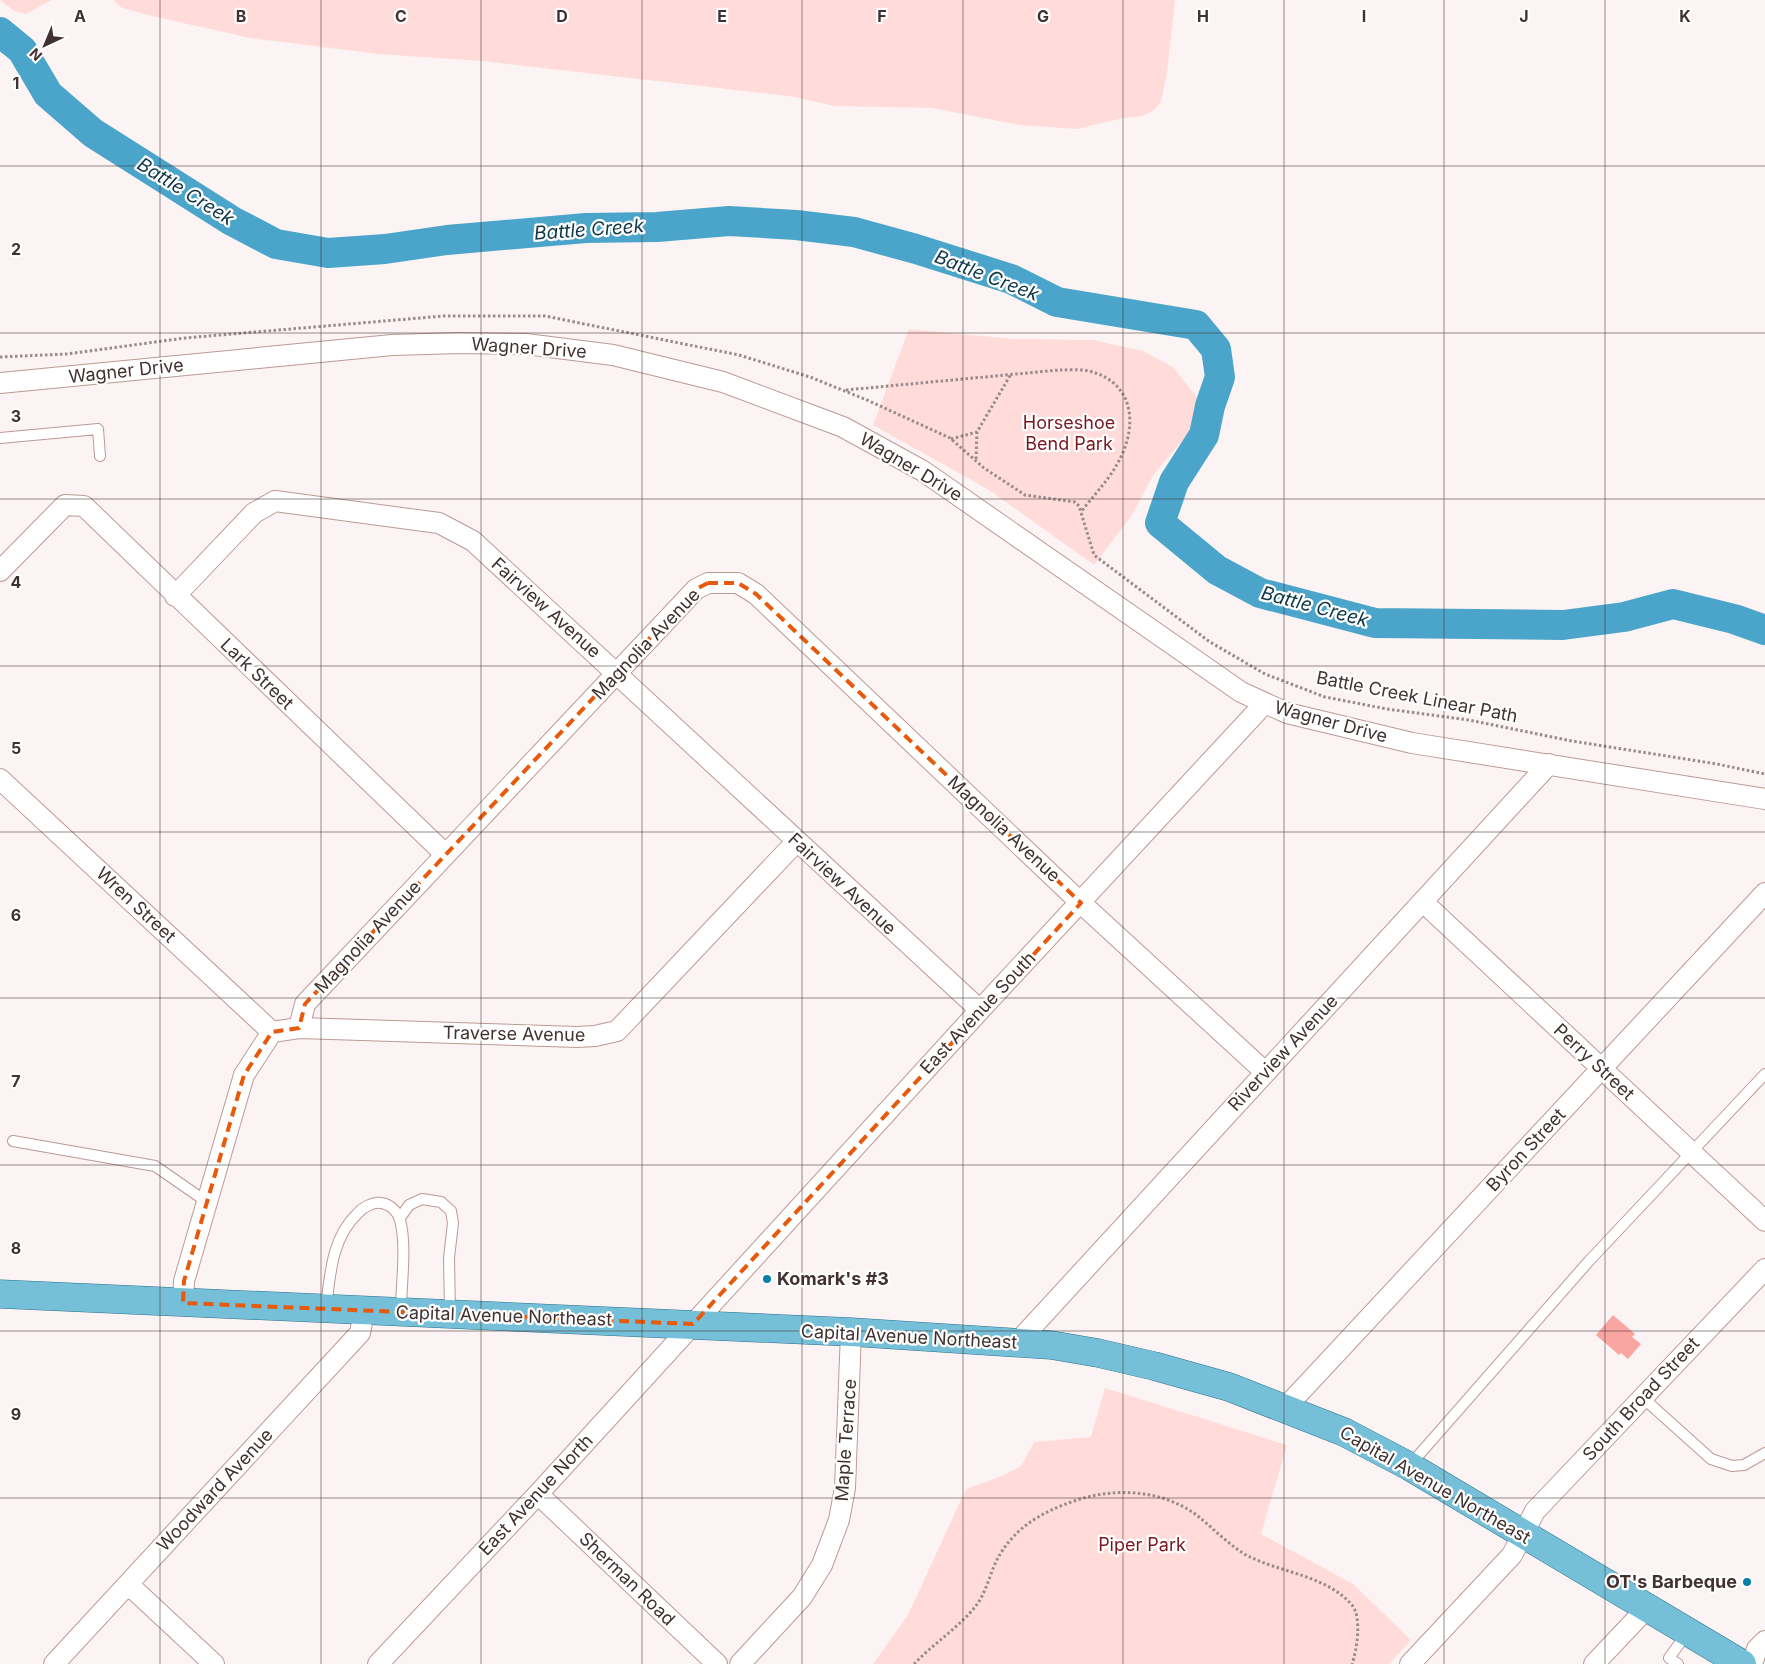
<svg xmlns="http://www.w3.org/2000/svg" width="1765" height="1664" font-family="Inter,sans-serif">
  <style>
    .green { fill: #ffdcda }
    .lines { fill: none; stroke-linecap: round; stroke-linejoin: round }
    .river { stroke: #4ba5ca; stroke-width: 30 }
    .building { fill: #f9a5a2 }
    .lane-casing { stroke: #bd9997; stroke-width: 12 }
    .street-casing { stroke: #bd9997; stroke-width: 22 }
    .primary-casing { stroke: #28728d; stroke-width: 29 }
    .path { stroke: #978b8b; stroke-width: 3; stroke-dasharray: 2.5 2.5; stroke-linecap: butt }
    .lane { stroke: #fff; stroke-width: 10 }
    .street { stroke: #fff; stroke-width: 20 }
    .primary { stroke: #76bfd8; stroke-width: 28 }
    .marked { fill: none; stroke: #e8590c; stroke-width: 4; stroke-dasharray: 10 6; stroke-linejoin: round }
    .grid { fill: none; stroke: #413231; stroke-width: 1; stroke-opacity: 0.55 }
    .poi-dot { fill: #0480a6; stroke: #fff; stroke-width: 2 }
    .labels { text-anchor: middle; stroke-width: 4.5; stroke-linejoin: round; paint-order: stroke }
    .street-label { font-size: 18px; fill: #413231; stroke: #fff }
    .park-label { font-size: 18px; fill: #781720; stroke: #fff }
    .poi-label { font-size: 18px; font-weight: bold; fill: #413231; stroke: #fff; text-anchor: start }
    .water-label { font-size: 19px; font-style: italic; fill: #0e3747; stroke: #fff }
    .grid-label { font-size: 16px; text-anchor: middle; font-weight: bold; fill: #413231; stroke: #fff; stroke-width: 4.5; stroke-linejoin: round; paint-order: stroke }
  </style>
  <rect width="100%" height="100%" fill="#fcf4f4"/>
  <path class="green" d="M0,0H52L26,14L14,11Z
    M113,0H1175L1167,73L1161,102L1154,110L1143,116L1123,118L1077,129L1019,125L932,108L835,106L789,96L482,61L378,54L250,38L152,16L120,7Z
    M909,329L1013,339L1093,340L1143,351L1173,367L1198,399L1201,419L1154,474L1130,518L1094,565L989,490L873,425Z
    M1105,1388L1287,1445L1261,1534L1353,1584L1411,1640L1389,1664H873L908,1615L966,1489L1002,1476L1021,1466L1034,1442L1091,1437Z"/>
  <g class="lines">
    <path class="river" d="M0,32L22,50L48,94L93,133L232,221L276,244L328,253L385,249L447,240L586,228L657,227L729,221L796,225L854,232L916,249L1011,279L1057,302L1196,325L1216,349L1220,377L1210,406L1204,435L1174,482L1160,523L1217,570L1260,593L1375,623L1563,625L1624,617L1673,604L1734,619L1765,630"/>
  </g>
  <path class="building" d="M1613,1315L1635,1334L1632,1337L1641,1344L1628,1359L1621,1353L1619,1355L1596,1335Z"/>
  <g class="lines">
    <defs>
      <path id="lane" d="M0,438L98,429L100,456
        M13,1141L155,1166L207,1202
        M400,1218L409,1205L422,1199L441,1202L451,1211L453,1223L449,1258L450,1312
        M326,1308C330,1274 332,1237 358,1213C363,1207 373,1202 381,1203C390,1204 398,1212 400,1220C407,1246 401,1284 401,1311
        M1642,1397L1711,1459L1732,1466L1744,1465L1765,1453
        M1410,1465L1589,1261L1765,1074
        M1678,1664L1669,1658L1687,1633"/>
      <path id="street" d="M0,383L392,345L459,343L526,344L613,355L723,382L843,427L923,471L1241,692L1287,713L1412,743L1765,799
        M0,571L65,505L84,506L445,854
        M175,596L254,513L275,501L439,523L473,541L980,1010
        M0,779L272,1032
        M1423,902L1765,1221
        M299,1028L577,1037L595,1036L617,1031L796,842
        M183,1303L184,1281L244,1075L272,1032L299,1028L305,1004L696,589L708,583H738L756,594L1081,903L1265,1072
        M1017,1343L1549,764
        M1286,1407L1765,893
        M538,1494L717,1664
        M128,1584L214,1664
        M54,1664L360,1333L364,1311
        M378,1664L538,1494L980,1010L1264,704
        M740,1664L802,1597L822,1565L839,1520L845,1488L851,1332
        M1410,1664L1512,1555L1535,1511L1765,1269
        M1594,1664L1647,1608
        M1752,1664L1757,1649L1765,1641"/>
      <path id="primary" d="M0,1294L851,1332L1051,1345L1098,1353L1154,1366L1229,1387L1344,1432L1409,1466L1742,1664"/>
    </defs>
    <use href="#lane" class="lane-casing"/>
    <use href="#street" class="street-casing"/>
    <use href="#primary" class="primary-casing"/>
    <path class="path" d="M0,357L67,354L185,338L443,316H545L739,355L810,377L867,400L950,438L984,468L1025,495L1075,502L1079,506L1094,555L1210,642L1265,674L1325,697L1387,709L1469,720L1572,741L1717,764L1765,774
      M846,390L1059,370C1068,370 1080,369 1089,371C1137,383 1138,430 1116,466C1107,482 1092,497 1081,512
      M951,439L977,432
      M976,459L977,432L1011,374
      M914,1664C933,1644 958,1628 975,1607C984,1596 989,1579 994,1566C1010,1530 1040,1512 1077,1500C1117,1487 1165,1490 1199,1517C1215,1530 1232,1548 1250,1557C1283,1573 1327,1576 1352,1605C1362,1617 1357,1650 1352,1664"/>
    <use href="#lane" class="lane"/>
    <use href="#street" class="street"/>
    <use href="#primary" class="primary"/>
  </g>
  <path class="marked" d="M708,583H738L756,594L1081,903L693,1324L183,1303L184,1281L244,1075L272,1032L299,1028L305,1004L696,589Z"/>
  <path class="grid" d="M160,0V1664M321,0V1664M481,0V1664M642,0V1664M802,0V1664M963,0V1664M1123,0V1664M1284,0V1664M1444,0V1664M1605,0V1664M0,166H1765M0,333H1765M0,499H1765M0,666H1765M0,832H1765M0,998H1765M0,1165H1765M0,1331H1765M0,1498H1765"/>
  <g class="poi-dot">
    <circle cx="767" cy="1279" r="5"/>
    <circle cx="1747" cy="1582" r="5"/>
  </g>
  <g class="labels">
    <g class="street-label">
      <text transform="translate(529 348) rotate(4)" y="6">Wagner Drive</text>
      <text transform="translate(126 371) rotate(-6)" y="6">Wagner Drive</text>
      <text transform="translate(911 467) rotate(31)" y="6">Wagner Drive</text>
      <text transform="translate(546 608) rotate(42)" y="6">Fairview Avenue</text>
      <text transform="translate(646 644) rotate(-46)" y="6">Magnolia Avenue</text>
      <text transform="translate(257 674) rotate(44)" y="6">Lark Street</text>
      <text transform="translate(1417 697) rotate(11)" y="6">Battle Creek Linear Path</text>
      <text transform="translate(1331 722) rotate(15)" y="6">Wagner Drive</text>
      <text transform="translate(1004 829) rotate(43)" y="6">Magnolia Avenue</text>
      <text transform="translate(842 884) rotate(43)" y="6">Fairview Avenue</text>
      <text transform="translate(136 905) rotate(43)" y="6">Wren Street</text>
      <text transform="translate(368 937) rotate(-47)" y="6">Magnolia Avenue</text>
      <text transform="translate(978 1013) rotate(-47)" y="6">East Avenue South</text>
      <text transform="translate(514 1034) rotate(1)" y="6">Traverse Avenue</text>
      <text transform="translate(1283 1053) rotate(-47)" y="6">Riverview Avenue</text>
      <text transform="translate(1594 1062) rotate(43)" y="6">Perry Street</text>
      <text transform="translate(1526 1150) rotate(-47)" y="6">Byron Street</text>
      <text transform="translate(504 1316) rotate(2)" y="6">Capital Avenue Northeast</text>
      <text transform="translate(909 1337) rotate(3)" y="6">Capital Avenue Northeast</text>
      <text transform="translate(1641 1399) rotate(-47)" y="6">South Broad Street</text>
      <text transform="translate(846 1440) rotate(-86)" y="6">Maple Terrace</text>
      <text transform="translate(1435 1485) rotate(30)" y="6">Capital Avenue Northeast</text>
      <text transform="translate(215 1490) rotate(-47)" y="6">Woodward Avenue</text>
      <text transform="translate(536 1495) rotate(-47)" y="6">East Avenue North</text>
      <text transform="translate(627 1579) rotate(44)" y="6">Sherman Road</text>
    </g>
    <g class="park-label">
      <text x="1069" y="429">Horseshoe<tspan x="1069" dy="21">Bend Park</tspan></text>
      <text x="1142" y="1551">Piper Park</text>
    </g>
    <g class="poi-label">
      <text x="777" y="1285">Komark's #3</text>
      <text x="1737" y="1588" text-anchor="end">OT's Barbeque</text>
    </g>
    <g class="water-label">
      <text transform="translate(186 191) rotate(32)" y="7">Battle Creek</text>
      <text transform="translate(589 229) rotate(-4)" y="7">Battle Creek</text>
      <text transform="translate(987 275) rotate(21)" y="7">Battle Creek</text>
      <text transform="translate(1315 606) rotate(15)" y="7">Battle Creek</text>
    </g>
  </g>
  <g class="grid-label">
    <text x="80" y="22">A</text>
    <text x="241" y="22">B</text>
    <text x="401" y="22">C</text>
    <text x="562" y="22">D</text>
    <text x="722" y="22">E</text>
    <text x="882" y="22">F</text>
    <text x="1043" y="22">G</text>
    <text x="1203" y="22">H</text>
    <text x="1364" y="22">I</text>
    <text x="1524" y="22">J</text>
    <text x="1685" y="22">K</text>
    <text x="16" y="89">1</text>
    <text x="16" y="255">2</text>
    <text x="16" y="422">3</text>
    <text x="16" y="588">4</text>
    <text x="16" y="754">5</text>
    <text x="16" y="921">6</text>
    <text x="16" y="1087">7</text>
    <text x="16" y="1254">8</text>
    <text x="16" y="1420">9</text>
  </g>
  <g transform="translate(45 45) rotate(224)" stroke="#ffffff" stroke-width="4" paint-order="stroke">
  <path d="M0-4L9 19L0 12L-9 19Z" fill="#413231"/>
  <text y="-8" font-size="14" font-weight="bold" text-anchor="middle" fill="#413231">N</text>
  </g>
</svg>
